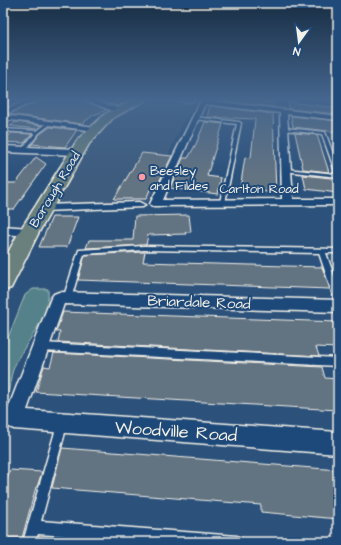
<svg xmlns="http://www.w3.org/2000/svg" width="341" height="545" font-family="'Architects Daughter',sans-serif">
  <style>
    .built { fill: #3c5c7e }
    .green { fill: #55828a; stroke: #a4bab9 }
    .building { fill: #627382; stroke: #f4f1e8 }
    .lines { fill: none; stroke-linecap: round; stroke-linejoin: round }
    .service-casing { stroke: #f4f1e8; stroke-width: 3 }
    .minor-casing { stroke: #f4f1e8; stroke-width: 3 }
    .trunk-casing { stroke: #f4f1e8; stroke-width: 3 }
    .service { fill: #1f4a7a; fill-rule: evenodd }
    .minor { fill: #1f4a7a; fill-rule: evenodd }
    .trunk { fill: #6a807d; fill-rule: evenodd }
    .poi-dot { fill: #ff9aa2; stroke: #1f4a7a; stroke-width: 1.5 }
    .labels { text-anchor: middle; stroke-width: 4; stroke-linejoin: round; paint-order: stroke }
    .far-poi-label { font-size: 13px; fill: #f4f1e8; stroke: #1f4a7a; text-anchor: start }
    .far-street-label { font-size: 13px; fill: #f4f1e8; stroke: #1f4a7a }
    .street-label { font-size: 15px; fill: #f4f1e8; stroke: #1f4a7a }
    .near-street-label { font-size: 18px; fill: #f4f1e8; stroke: #1f4a7a }
  </style>
  <rect width="100%" height="100%" fill="#2c527c"/>
  <filter id="ink" filterUnits="userSpaceOnUse"><feTurbulence type="fractalNoise" baseFrequency=".025" numOctaves="2"/><feDisplacementMap in="SourceGraphic" scale="8" xChannelSelector="R" yChannelSelector="G"/><feConvolveMatrix kernelMatrix="1 2 1 2 8 2 1 2 1" color-interpolation-filters="sRGB"/></filter>
  <g filter="url(#ink)">
    <path class="built" d="M147,99H198L183,122L148,202L50,205L79,152L29,148L43,133L69,112L89,104L118,113Z"/>
    <path class="green" d="M33,289H48C51,321 23,342 13,370C9,381 11,392 3,403V350L25,295Z"/>
    <path class="building" d="M44,99H81L107,110L93,115L82,124L9,114Z
      M95,99H133L117,106Z
      M213,99L273,100V107L213,100Z
      M288,102L338,108V114L289,109Z
      M210,106L273,114L276,193L240,189L245,157L251,158L255,119L207,117Z
      M291,116L338,121V132L293,127Z
      M16,122L42,126L37,129L10,126Z
      M205,122L223,124L207,176L221,178L218,194L170,188L183,158H188L196,144Z
      M50,127L77,130L65,147L32,144L40,134Z
      M12,133L32,134L24,143L3,142V140Z
      M295,133L317,135L329,172L303,169Z
      M142,153L172,156L157,186L152,185L146,199H114Z
      M36,157L46,164L14,209H3V183H16Z
      M303,175L331,178L338,193L306,189Z
      M189,215L191,232H185L186,234L148,235L146,245L86,248L89,240H133L135,216Z
      M52,217H78L67,247H39Z
      M145,252L143,262L322,267L330,289L78,280L85,255Z
      M63,312L338,322V348L316,347L319,356L58,342L60,332H56Z
      M54,353L322,367L325,378L338,379V410L36,392L44,366L50,367Z
      M62,448L338,470V519L261,512V505L52,488Z
      M10,470L42,472L37,487H36L22,538H3V491Z"/>
    <g class="lines">
      <defs>
        <path id="service" d="M193,117L239,122L241,123L225,203H221L220,202L237,124L194,119L192,118Z
          M49,122L52,123L39,133L25,151H23L21,150L35,133L3,131V129L37,131Z
          M285,128L325,132L338,167V177L284,171V169H286L336,174L322,134L284,130L283,129Z
          M144,246L338,249V253H326L338,287V301L335,300L334,298L319,253L144,250L84,254L71,299L70,301L67,302L64,301L63,299L79,250Z
          M41,343L338,358V366L41,351L38,350L37,347L38,344Z
          M62,420L66,421L67,425L41,521L237,536L241,538L243,542H151L38,534L35,542H23L57,425L58,421Z"/>
        <path id="minor" d="M31,99H39L4,115L95,127L99,129L95,131L3,119V110Z
          M82,99H91L123,110L116,112Z
          M174,99H195L196,100C191,103 179,102 174,99Z
          M203,100L338,116V120L287,114L293,199H338V205L152,206L150,204L200,102ZM205,104L280,113L282,199L163,200Z
          M3,146L76,149L80,152L76,155L3,152Z
          M139,202L145,205L143,207L43,211L37,208L43,205Z
          M3,226L29,228L35,232L29,236L3,234Z
          M59,292L338,300V312L64,304L27,410L338,432V454L14,429L7,426L4,419L51,298L54,294Z"/>
        <path id="trunk" d="M136,99H148L113,118L89,144L39,232L11,288L3,291V262L19,232L78,139L105,114Z"/>
      </defs>
      <use href="#service" class="service-casing"/>
      <use href="#minor" class="minor-casing"/>
      <use href="#trunk" class="trunk-casing"/>
      <use href="#service" class="service"/>
      <use href="#minor" class="minor"/>
      <use href="#trunk" class="trunk"/>
    </g>
  </g>
  <linearGradient id="sky" x2="0" y2="1"><stop stop-color="#182d44"/><stop offset="0.57" stop-color="#45668e"/><stop offset="1" stop-color="#45668e" stop-opacity="0"/></linearGradient>
  <rect width="341" height="175" fill="url(#sky)"/>
  <circle class="poi-dot" cx="142" cy="177" r="4"/>
  <g class="labels">
    <g class="far-poi-label">
      <text x="150" y="175">Beesley<tspan x="150" dy="15">and Fildes</tspan></text>
    </g>
    <g class="far-street-label">
      <text x="259" y="193">Carlton Road</text>
      <text transform="translate(54 189) rotate(-59)" y="5">Borough Road</text>
    </g>
    <g class="street-label">
      <text transform="translate(199 302) rotate(2)" y="5">Briardale Road</text>
    </g>
    <g class="near-street-label">
      <text transform="translate(176 431) rotate(4)" y="6">Woodville Road</text>
    </g>
  </g>
  <rect width="341" height="545" fill="none" stroke="#1f4a7a" stroke-width="16"/>
  <rect x="8" y="8" width="325" height="529" fill="none" stroke="#f4f1e8" stroke-width="1.5" filter="url(#ink)"/>
  <g transform="translate(299 42) rotate(194)" stroke="#1f4a7a" stroke-width="3" paint-order="stroke">
  <path d="M0-3L7 15L0 10L-7 15Z" fill="#f4f1e8"/>
  <text y="-6" font-size="11" font-weight="bold" text-anchor="middle" fill="#f4f1e8">N</text>
  </g>
</svg>
